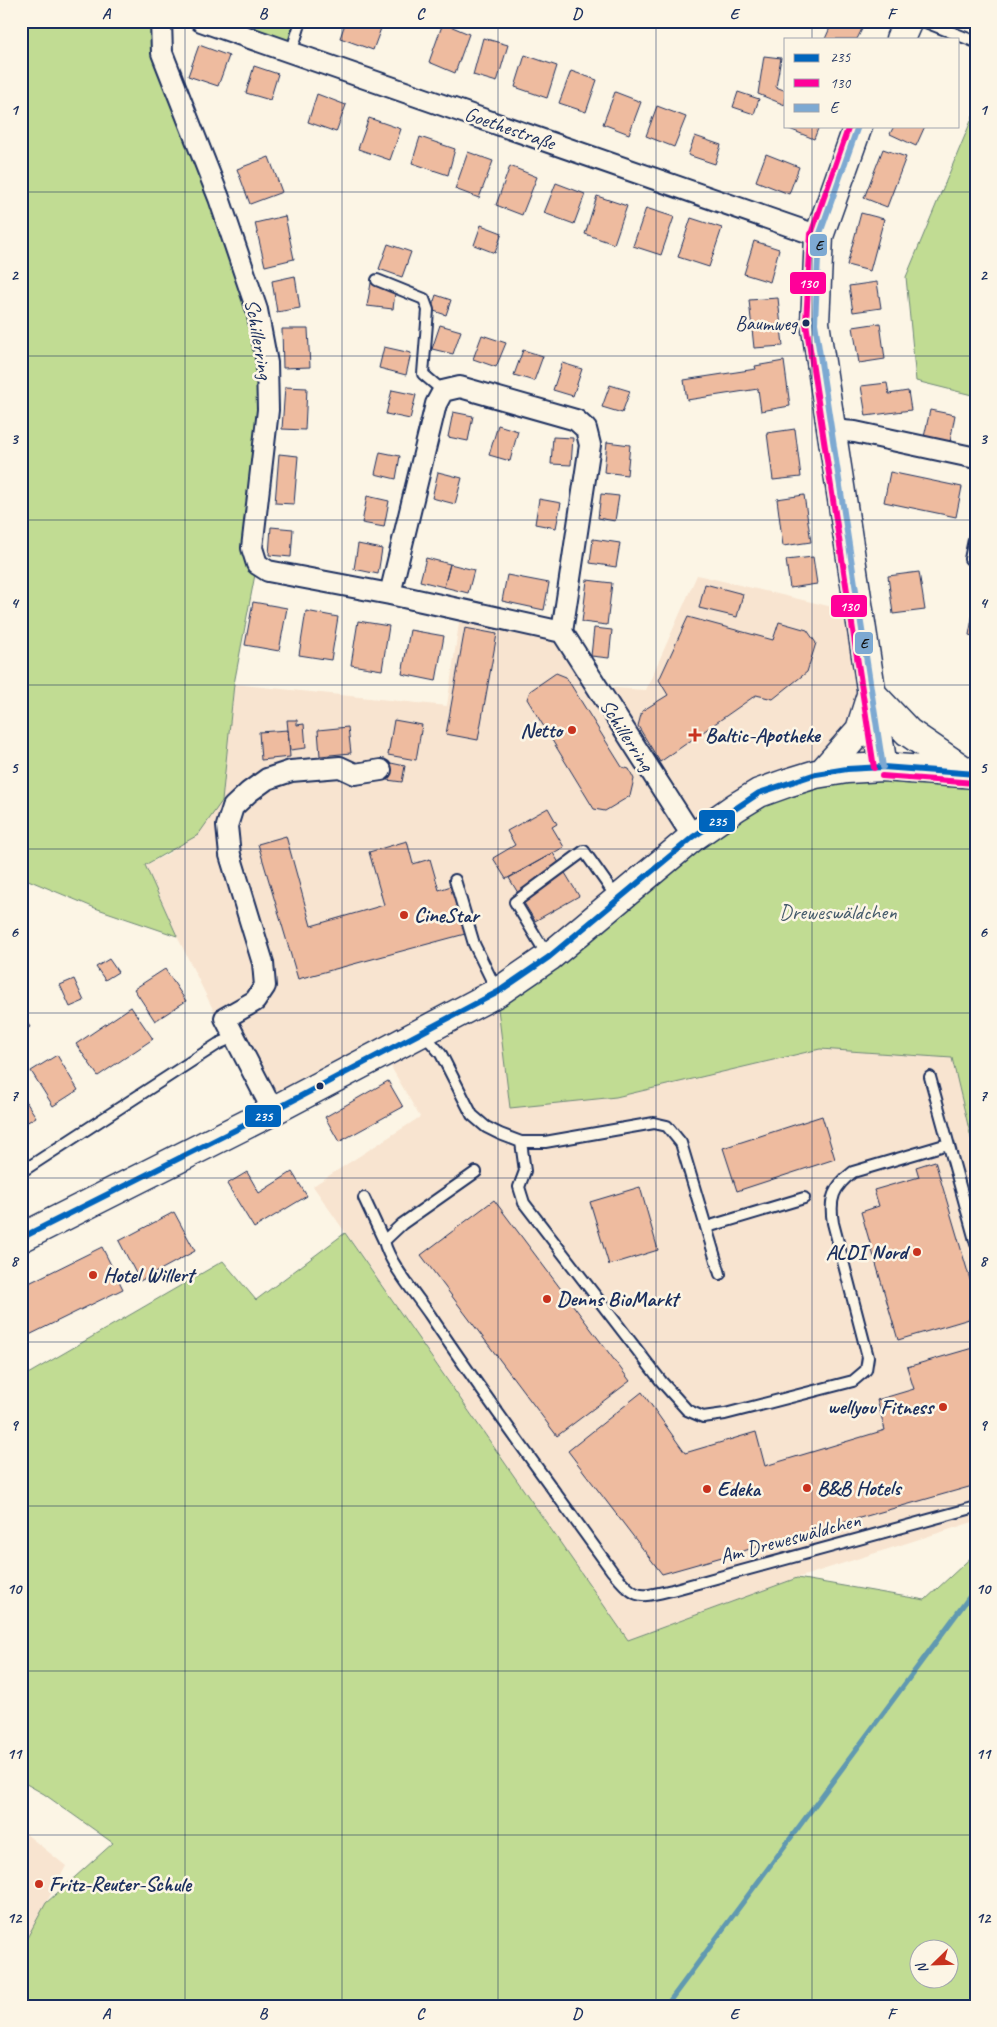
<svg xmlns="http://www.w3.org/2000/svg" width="997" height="2027" font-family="Caveat,sans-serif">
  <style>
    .built { fill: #f8e4d0 }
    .green { fill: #c1dc93; stroke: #6e8678; fill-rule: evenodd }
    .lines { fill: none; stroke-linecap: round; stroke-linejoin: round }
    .stream { stroke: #6099b1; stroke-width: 5 }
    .building { fill: #eebb9f; stroke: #1b2f5e }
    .service-casing { stroke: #1b2f5e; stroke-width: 14 }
    .minor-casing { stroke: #1b2f5e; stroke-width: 24 }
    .secondary-casing { stroke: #1b2f5e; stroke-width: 31 }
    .service { stroke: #fcf5e5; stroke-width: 10 }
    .minor { stroke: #fcf5e5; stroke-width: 20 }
    .secondary { stroke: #fcf5e5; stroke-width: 28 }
    .bus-1-casing { stroke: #fcf5e5; stroke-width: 10 }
    .bus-2-casing { stroke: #fcf5e5; stroke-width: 10 }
    .bus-3-casing { stroke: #fcf5e5; stroke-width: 10 }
    .bus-1 { stroke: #0065bd; stroke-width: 6 }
    .bus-2 { stroke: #f09; stroke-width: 6 }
    .bus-3 { stroke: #7da9d2; stroke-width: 6 }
    .grid { fill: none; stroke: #1b2f5e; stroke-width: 1; stroke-opacity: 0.55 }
    .bus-dot { fill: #1b2f5e; stroke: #fcf5e5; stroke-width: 2 }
    .poi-dot { fill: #c8321e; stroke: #fcf5e5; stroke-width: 2 }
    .labels { text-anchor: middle; stroke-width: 5; stroke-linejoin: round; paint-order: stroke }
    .bus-label { font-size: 20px; fill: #1b2f5e; stroke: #fcf5e5; text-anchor: end }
    .street-label { font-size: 21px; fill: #1b2f5e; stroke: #fcf5e5 }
    .poi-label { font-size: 21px; font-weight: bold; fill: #1b2f5e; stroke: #fcf5e5; text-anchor: start }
    .park-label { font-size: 21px; fill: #445a6b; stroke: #fcf5e5 }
    .line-badge { stroke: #fcf5e5; stroke-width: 2 }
    .badge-label { font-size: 14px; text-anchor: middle; font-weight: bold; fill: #fff }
    .pale-badge-label { font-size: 14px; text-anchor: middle; font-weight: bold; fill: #111 }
    .neatline { fill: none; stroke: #1b2f5e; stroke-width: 2 }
    .grid-label { font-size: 16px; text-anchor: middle; font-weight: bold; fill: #1b2f5e }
  </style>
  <rect width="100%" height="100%" fill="#fcf5e5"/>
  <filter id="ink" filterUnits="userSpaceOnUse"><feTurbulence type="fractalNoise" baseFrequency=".02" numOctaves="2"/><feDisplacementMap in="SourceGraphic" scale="10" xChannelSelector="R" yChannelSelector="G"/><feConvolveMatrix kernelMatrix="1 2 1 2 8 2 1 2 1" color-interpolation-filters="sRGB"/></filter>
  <g filter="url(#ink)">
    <path class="built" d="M697,575L858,613L883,767L509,1107L616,1097L820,1049L953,1058L976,1159V1521L797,1578L628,1640L313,1186L420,1117L383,1053L265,1115L177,936L145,865L168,854L222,801L234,684L447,706L461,609L562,632L596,687L646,690Z
      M21,1830L66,1866L21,1950Z"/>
    <path class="green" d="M21,21H161L267,363L257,564L234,684L222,801L198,835L145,865L177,936L95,908L21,877Z
      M201,21H301L291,53Z
      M976,109V396L916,381L906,277Z
      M976,774V1159L952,1058L820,1049L616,1097L510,1108L496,992L787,783Z
      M345,1233L628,1640L797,1578L925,1600L976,1553V2006H21V1949L46,1903L113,1843L44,1794L21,1781V1378L223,1261L256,1300ZM920,1950H950V1980H920Z"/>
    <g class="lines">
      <path class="stream" d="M666,2006L976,1588"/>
    </g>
    <path class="building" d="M346,21L383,23L373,50L340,38Z
      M833,21H844L862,29L857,39H825Z
      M443,23L469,34L455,73L429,62Z
      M483,38L508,45L497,82L473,75Z
      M199,45L229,56L218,86L188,76Z
      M525,55L557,66L547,98L515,87Z
      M764,56L781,58L776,87L786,91L785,105L758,94Z
      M254,66L278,74L270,100L246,93Z
      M571,71L597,80L586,112L559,103Z
      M615,92L641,102L629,134L603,124Z
      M738,92L759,99L754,114L733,107Z
      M317,94L346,105L336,132L308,122Z
      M657,106L686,117L674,147L646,136Z
      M369,118L401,129L390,160L358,149Z
      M788,126H819L814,139L787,128Z
      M894,126H925L916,146L890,134Z
      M695,136L721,145L715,164L688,155Z
      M420,137L455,149L448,175L412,163Z
      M883,149L906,157L887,207L864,198Z
      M468,152L493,161L479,198L455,189Z
      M766,154L799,167L789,194L756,181Z
      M269,157L282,192L250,204L237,169Z
      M510,166L537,177L522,215L496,205Z
      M556,183L585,194L574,224L544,213Z
      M597,196L627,206L614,244L585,234Z
      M646,208L674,217L661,255L633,246Z
      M861,213L884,219L870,271L847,265Z
      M285,216L294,259L265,266L255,223Z
      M691,218L722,228L709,267L678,257Z
      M481,225L502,233L495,253L474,245Z
      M754,241L779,249L770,282L744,274Z
      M388,244L411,252L402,277L379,269Z
      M295,276L300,308L277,312L272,281Z
      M877,282L881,308L853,312L849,286Z
      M371,283L395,293L393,309L367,306Z
      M436,295L451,300L446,315L431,310Z
      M778,298L783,346L754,348L749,300Z
      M880,323L885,359L859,363L853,327Z
      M440,325L461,331L453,354L432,349Z
      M282,329H308L310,367L283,368Z
      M482,335L506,343L496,367L473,359Z
      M384,347L411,353L406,375L379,368Z
      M523,350L543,356L534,381L514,375Z
      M784,361L790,406L761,411L758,389L687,400L684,380L756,369L755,366Z
      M562,363L582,369L573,396L553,390Z
      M887,383L889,394L908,391L911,410L866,416L861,386Z
      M610,385L630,391L622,413L602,407Z
      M285,387L307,388L305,430L282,429Z
      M392,390L416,395L410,419L386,414Z
      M930,410L955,415L950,442L924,437Z
      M453,412L473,416L468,441L448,437Z
      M498,425L518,431L510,461L489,455Z
      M795,429L801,477L773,480L767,433Z
      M553,437L573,438L571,465L551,464Z
      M607,442L630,445L627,475L604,472Z
      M380,452L400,456L396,479L375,474Z
      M279,454L298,456L294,504L275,503Z
      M438,472L462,478L455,504L432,498Z
      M890,472L962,487L956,517L884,502Z
      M601,494L619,496L615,521L598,518Z
      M804,495L811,542L783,546L777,499Z
      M367,496L389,501L384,527L362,523Z
      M539,499L561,503L556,528L535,524Z
      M271,527L293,529L291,557L269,555Z
      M593,539L620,543L616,567L590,563Z
      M358,544L382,549L378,574L354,569Z
      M813,557L817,584L790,588L786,560Z
      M426,558L450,564L444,587L420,581Z
      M450,564L474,570L468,593L444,587Z
      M919,572L925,610L893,614L888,576Z
      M507,575L549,583L544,610L502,601Z
      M587,580L612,583L607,625L582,622Z
      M705,584L743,594L737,617L699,608Z
      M976,596V637L969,635Z
      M253,602L287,608L279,651L245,645Z
      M306,611L338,617L331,660L299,655Z
      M688,617L773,640L779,622L807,630L816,643L807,672L773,699L756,695L660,762L638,726L642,711L668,695L659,680Z
      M358,621L389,626L382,670L351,665Z
      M465,628L497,634L478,740L446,734Z
      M594,628L612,630L609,658L591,656Z
      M410,630L444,636L436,681L402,674Z
      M556,673L566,677L622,767L629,769L634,779L630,796L605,811L594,809L527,699L530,691Z
      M287,720H297V725L304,724L306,748L290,750Z
      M394,720L422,725L416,760L388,755Z
      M348,727L351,753L320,756L318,730Z
      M288,730L290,757L261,760L259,732Z
      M391,763L405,766L402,782L387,780Z
      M548,808L557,824L552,827L564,847L506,879L493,858L515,845L507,831Z
      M286,836L311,926L384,905L369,852L407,841L413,864L430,859L439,890L451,886L465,934L298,979L258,844Z
      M553,853L579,896L535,921L509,878Z
      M109,959L118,972L105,980L96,967Z
      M165,969L186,1001L155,1021L134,989Z
      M74,979L84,1001L70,1007L60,985Z
      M131,1007L153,1039L98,1076L76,1044Z
      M21,1013L30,1027L21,1032Z
      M57,1055L78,1090L53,1106L31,1071Z
      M388,1081L403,1107L339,1142L325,1117Z
      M21,1094L36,1117L21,1126Z
      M822,1116L835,1159L737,1191L723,1148Z
      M935,1161L974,1293L976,1292V1317L898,1340L861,1212L879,1206L874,1190L919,1177L916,1167Z
      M247,1172L259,1193L292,1172L307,1196L254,1228L227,1184Z
      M640,1187L658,1250L609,1265L590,1202Z
      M494,1200L630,1381L557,1436L421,1255Z
      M174,1212L195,1251L140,1281L119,1241Z
      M102,1247L123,1289L21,1339V1287Z
      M976,1347V1485L662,1574L568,1451L642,1392L685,1453L756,1432L765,1466L885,1430L877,1400L914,1389L907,1367Z"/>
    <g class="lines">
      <defs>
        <path id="service" d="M923,21L976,42
          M291,53L301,21
          M377,280L424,299L428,310L423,374L443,391
          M976,530L970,559L976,560
          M455,880L474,944L497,991
          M547,955L515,902L584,851L617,898
          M422,1032L441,1054L472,1115L486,1127L500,1134L521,1142H545L654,1123L667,1126L681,1143L720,1274
          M930,1077L976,1244
          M521,1142L525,1171L519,1187L524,1203L661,1381L687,1410L703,1417L725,1414L853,1381L866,1370L868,1357L833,1223C829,1199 833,1187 853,1172L948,1144
          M21,1172L218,1044L234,1037
          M476,1172L402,1224L384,1241C389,1263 417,1296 430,1315C488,1402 551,1486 612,1571C637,1600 637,1598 672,1590L976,1507
          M364,1198L384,1241
          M707,1227L804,1198"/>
        <path id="minor" d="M161,21L162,53L219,198L257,310L267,363L268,410L252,548L257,564L268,571L390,594L562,632
          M201,21L819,236
          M831,430L855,432L976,458
          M390,594L436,404L443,391L460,387L576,420L586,429L590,445L562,632L693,837
          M273,1111L225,1018L255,1001L265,986L263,963L230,855L227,826L233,807L249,792L267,779L291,771L340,767L355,774L381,770"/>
        <path id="secondary" d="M900,39L908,21
          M858,126L819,236L815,323L883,767
          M871,693L908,732L965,771
          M822,773L860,730L870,698
          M21,1238L265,1115L498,992L549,957L693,837L736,807L759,793L787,783L816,774L847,769L883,767L976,774"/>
      </defs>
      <use href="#service" class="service-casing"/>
      <use href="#minor" class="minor-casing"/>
      <use href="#secondary" class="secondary-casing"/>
      <use href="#service" class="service"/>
      <use href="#minor" class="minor"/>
      <use href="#secondary" class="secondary"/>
      <defs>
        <path id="bus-1" d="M21,1238L265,1115L498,992L549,957L693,837L759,793L816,774L847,769L883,767L976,774"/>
        <path id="bus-2" d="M849,126L811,234L806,323L874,768
          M882,776L975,783"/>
        <path id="bus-3" d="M858,126L819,236L815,323L883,767"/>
      </defs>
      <use href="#bus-1" class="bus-1-casing"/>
      <use href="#bus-2" class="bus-2-casing"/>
      <use href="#bus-3" class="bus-3-casing"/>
      <use href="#bus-1" class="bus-1"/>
      <use href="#bus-2" class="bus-2"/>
      <use href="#bus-3" class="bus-3"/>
    </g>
  </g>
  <path class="grid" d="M185,21V2006M342,21V2006M498,21V2006M656,21V2006M812,21V39M812,126V2006M21,192H976M21,356H976M21,520H976M21,685H976M21,849H976M21,1013H976M21,1178H976M21,1342H976M21,1506H976M21,1671H976M21,1835H976"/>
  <g class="bus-dot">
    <circle cx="806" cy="323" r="4.5"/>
    <circle cx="320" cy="1086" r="4.5"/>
  </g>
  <g class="poi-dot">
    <circle cx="572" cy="730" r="5"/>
    <path d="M692.5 727.5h5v5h5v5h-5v5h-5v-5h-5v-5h5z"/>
    <circle cx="404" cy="915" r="5"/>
    <circle cx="917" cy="1252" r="5"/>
    <circle cx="93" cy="1275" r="5"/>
    <circle cx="547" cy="1299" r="5"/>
    <circle cx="943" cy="1407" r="5"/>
    <circle cx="807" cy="1488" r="5"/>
    <circle cx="707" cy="1489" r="5"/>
    <circle cx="39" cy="1884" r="5"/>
  </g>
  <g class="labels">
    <g class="bus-label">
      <text x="797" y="330">Baumweg</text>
    </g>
    <g class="street-label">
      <text transform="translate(510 128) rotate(19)" y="7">Goethestraße</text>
      <text transform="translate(259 339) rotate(80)" y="7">Schillerring</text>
      <text transform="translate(627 735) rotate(57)" y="7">Schillerring</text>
      <text transform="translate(790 1538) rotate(-15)" y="7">Am Dreweswäldchen</text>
    </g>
    <g class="poi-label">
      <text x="562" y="737" text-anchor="end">Netto</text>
      <text x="705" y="742">Baltic-Apotheke</text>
      <text x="414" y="922">CineStar</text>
      <text x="907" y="1259" text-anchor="end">ALDI Nord</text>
      <text x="103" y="1282">Hotel Willert</text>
      <text x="557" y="1306">Denns BioMarkt</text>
      <text x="933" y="1414" text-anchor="end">wellyou Fitness</text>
      <text x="817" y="1495">B&amp;B Hotels</text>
      <text x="717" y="1496">Edeka</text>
      <text x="49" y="1891">Fritz-Reuter-Schule</text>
    </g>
    <g class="park-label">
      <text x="838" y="919">Dreweswäldchen</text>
    </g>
  </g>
  <g class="line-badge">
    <rect x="809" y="233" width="19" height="24" rx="5" fill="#7da9d2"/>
    <rect x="789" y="271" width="38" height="24" rx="5" fill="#f09"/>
    <rect x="830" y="594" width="38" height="24" rx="5" fill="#f09"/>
    <rect x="854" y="631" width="20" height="24" rx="5" fill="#7da9d2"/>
    <rect x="698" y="809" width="38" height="24" rx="5" fill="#0065bd"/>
    <rect x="244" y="1104" width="38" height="24" rx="5" fill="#0065bd"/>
  </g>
  <g class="badge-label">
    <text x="808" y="288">130</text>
    <text x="849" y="611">130</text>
    <text x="717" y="826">235</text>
    <text x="263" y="1121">235</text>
  </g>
  <g class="pale-badge-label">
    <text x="819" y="250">E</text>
    <text x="864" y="648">E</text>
  </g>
  <rect width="997" height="2027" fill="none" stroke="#fcf5e5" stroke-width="55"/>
  <rect x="784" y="38" width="175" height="90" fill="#fcf5e5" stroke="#a2a6af"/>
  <rect x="794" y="54" width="25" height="8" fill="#0065bd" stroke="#a2a6af"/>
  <text x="830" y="62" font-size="15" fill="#1b2f5e">235</text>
  <rect x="794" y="79" width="25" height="8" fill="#ff0099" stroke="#a2a6af"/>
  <text x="830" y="88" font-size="15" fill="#1b2f5e">130</text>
  <rect x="794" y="104" width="25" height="8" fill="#7da9d2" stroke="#a2a6af"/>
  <text x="830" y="112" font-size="15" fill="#1b2f5e">E</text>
  <g transform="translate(934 1964) rotate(247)"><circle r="24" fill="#fcf5e5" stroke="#a2a6af"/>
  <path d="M0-4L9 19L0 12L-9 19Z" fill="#c8321e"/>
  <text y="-8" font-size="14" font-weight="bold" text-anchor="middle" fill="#1b2f5e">N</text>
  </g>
  <rect x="28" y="28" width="942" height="1972" class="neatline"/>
  <g class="grid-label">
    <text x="106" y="19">A</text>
    <text x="263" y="19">B</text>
    <text x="420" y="19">C</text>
    <text x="577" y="19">D</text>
    <text x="734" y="19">E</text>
    <text x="891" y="19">F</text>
    <text x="14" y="115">1</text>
    <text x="983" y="115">1</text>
    <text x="14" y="280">2</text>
    <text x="983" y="280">2</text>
    <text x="14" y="444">3</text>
    <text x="983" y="444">3</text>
    <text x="14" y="608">4</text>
    <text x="983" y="608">4</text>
    <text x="14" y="773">5</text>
    <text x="983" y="773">5</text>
    <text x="14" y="937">6</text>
    <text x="983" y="937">6</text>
    <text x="14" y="1101">7</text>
    <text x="983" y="1101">7</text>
    <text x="14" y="1266">8</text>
    <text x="983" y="1266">8</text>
    <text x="14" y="1430">9</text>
    <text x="983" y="1430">9</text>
    <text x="14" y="1594">10</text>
    <text x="983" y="1594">10</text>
    <text x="14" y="1759">11</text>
    <text x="983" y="1759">11</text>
    <text x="14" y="1923">12</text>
    <text x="983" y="1923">12</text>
    <text x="106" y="2019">A</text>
    <text x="263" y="2019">B</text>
    <text x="420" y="2019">C</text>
    <text x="577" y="2019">D</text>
    <text x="734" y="2019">E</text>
    <text x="891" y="2019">F</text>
  </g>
</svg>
